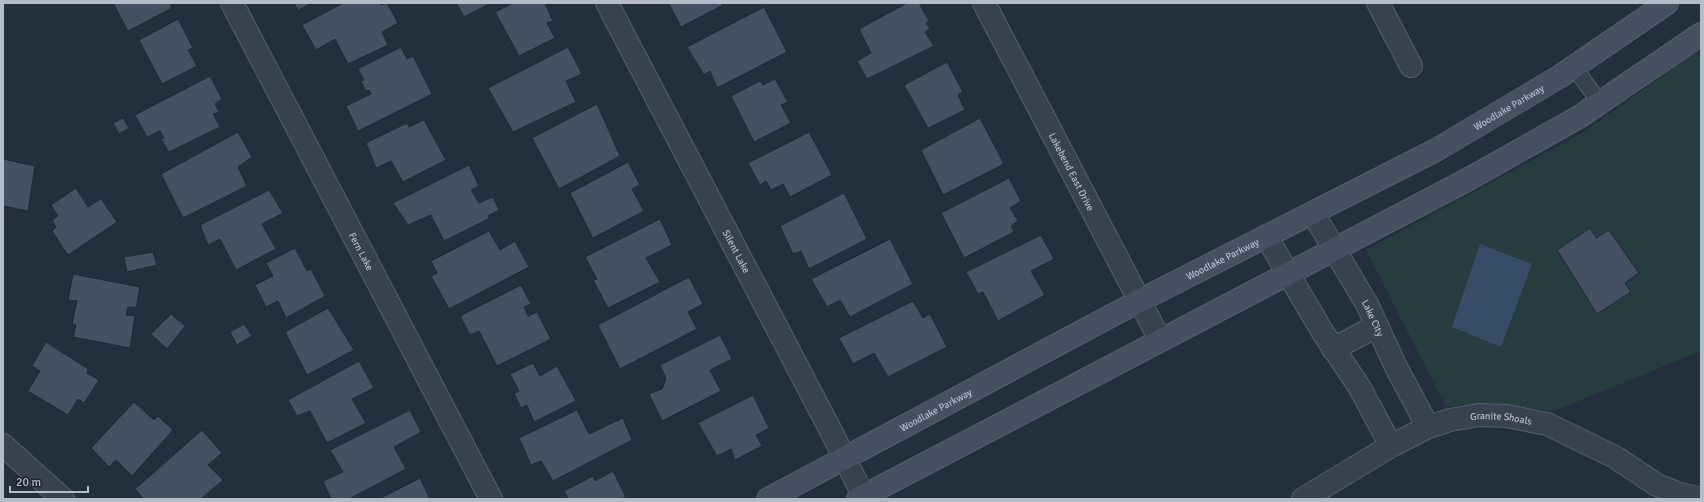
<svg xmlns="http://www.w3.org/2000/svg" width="1704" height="502" font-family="Signika,sans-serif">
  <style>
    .green { fill: #263c3f }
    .water { fill: #394c67 }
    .building { fill: #455162; stroke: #1f2835 }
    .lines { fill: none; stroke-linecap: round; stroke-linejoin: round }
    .lane-casing { stroke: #565f6c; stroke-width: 17 }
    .street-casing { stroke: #565f6c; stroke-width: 24 }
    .secondary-casing { stroke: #565f6c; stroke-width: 24 }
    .lane { stroke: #38414e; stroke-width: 15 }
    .street { stroke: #38414e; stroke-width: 22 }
    .secondary { stroke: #465061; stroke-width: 22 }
    .labels { text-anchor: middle; stroke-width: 3.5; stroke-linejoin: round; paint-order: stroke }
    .street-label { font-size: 10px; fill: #b4bcc9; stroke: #1d2633 }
  </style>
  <rect width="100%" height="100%" fill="#242f3e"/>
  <path class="green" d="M1695,52L1701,59V351L1554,411L1491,403L1446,407L1366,250L1586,131Z"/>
  <path class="water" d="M1480,244L1532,264L1501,347L1452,327Z"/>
  <path class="building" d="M113,3H170L172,8L128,31Z
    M294,3H312L298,10Z
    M343,3H380L381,5L387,3L398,23L382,32L388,45L348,64L335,39L316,50L302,25Z
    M456,3H491L464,17Z
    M513,3H545L553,21L547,23L555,38L519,56L495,12Z
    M665,3H722L723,5L681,27L669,4L667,6Z
    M907,3H919L929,21L926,23L930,28L925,32L934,46L867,79L857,61L871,53L859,29Z
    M764,7L787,52L717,88L710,71L704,75L687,47Z
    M178,19L193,48L188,50L197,66L162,84L139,40Z
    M401,47L407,59L413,56L432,94L358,131L346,106L371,94L369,90L366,91L361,81L364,80L358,69Z
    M568,47L582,74L566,81L576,102L513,132L488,88Z
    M947,62L963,92L958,95L965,110L928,128L904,85Z
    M210,76L222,99L215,104L219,112L213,114L220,127L169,152L161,139L164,138L160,131L147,137L135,115Z
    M775,79L788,102L781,105L791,123L754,142L731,96L760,81L763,85Z
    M597,104L620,156L559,189L532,138Z
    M123,118L129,128L119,134L113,123Z
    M980,118L1004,164L943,195L921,150Z
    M424,120L446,160L403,182L391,161L376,168L366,143L407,123L409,127Z
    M238,132L252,157L238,167L247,186L183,218L161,174Z
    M809,132L832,175L790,197L783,184L771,190L766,181L760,185L748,163Z
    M3,159L35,166L28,211L3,206Z
    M628,162L640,185L632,189L644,211L593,238L570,193Z
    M469,165L479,186L471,190L479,203L493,197L499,210L488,216L490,218L444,241L431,215L408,225L393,203Z
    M1009,178L1021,201L1010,208L1018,221L1011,226L1014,232L964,258L941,213Z
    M76,188L88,207L101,199L117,222L68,255L52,231L56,227L52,220L58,216L51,205Z
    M269,190L283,213L262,224L276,249L236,270L220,239L208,245L200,225Z
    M844,193L867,239L809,269L801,251L793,254L780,226Z
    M660,219L672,245L646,258L660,282L608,308L593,280L597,279L585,257Z
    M1590,228L1596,238L1609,230L1639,273L1625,283L1631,292L1597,314L1557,250Z
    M489,231L500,250L515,241L529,267L449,309L431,276L437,273L431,261Z
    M1041,235L1054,259L1031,271L1045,295L998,321L983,292L978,294L966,272Z
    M890,239L913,284L850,317L840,300L827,307L811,279Z
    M295,248L307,271L311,269L325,296L286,318L278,301L266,307L255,285L273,276L266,263Z
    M153,252L157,265L127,272L124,257Z
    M73,274L140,287L136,308L128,307L126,315L135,316L130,348L73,337L76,325L72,324L77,301L68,300Z
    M689,277L703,304L688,312L697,329L620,369L598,325Z
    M521,285L531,304L524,307L528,316L537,312L551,339L497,366L479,331L470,335L460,316Z
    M913,301L923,318L930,314L947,347L888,377L874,353L853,364L839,338Z
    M328,308L354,350L307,375L285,332Z
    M171,314L185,326L167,349L151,334Z
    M244,324L252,336L237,345L230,332Z
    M720,335L732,359L710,370L721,391L662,421L649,394L662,389L666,378L660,365Z
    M46,342L88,369L87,373L99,380L84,403L78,399L68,415L28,391L40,371L32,366Z
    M359,361L374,388L352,399L366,423L327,443L310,411L297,416L288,400Z
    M533,363L540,376L557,366L576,401L534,422L527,405L521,408L514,393L519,391L510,374Z
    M753,395L769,428L756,435L762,446L735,460L731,449L717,456L698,423Z
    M134,402L154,420L158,416L173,430L132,476L116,460L109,467L91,448Z
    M410,410L421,432L394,447L406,469L349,499H331L323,481L343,472L330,450Z
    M577,410L589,434L623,418L632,440L553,481L541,461L531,465L519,438Z
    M202,430L222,453L208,465L223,480L201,499H144L135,489Z
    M613,471L626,497L620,499H568L564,491L593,476L595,481Z
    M420,478L430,499H382L381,498Z"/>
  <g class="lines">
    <defs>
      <path id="lane" d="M1574,67L1600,103"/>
      <g id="street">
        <path id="s1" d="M232,3L491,499"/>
        <path id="s2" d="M607,3L832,433L865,499"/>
        <path id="s3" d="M984,3L1160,340"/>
        <path d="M1378,3L1411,66"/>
        <path id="s4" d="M1313,213L1368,306L1396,367L1428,427"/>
        <path d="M1266,236L1322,331L1360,388L1391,446"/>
        <path d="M1333,349L1377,326"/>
        <path d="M3,445L63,499"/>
        <path id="s5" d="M1303,499L1391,446L1428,427L1450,420L1479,415L1507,416L1547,424L1615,457L1657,485L1677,493L1700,499"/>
      </g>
      <g id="secondary">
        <path id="s6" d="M768,499L1139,301L1436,150L1559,77L1667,3"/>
        <path d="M858,499L1467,180L1579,117L1701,34"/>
      </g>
    </defs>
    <use href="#lane" class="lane-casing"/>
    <use href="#street" class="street-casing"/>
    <use href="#secondary" class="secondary-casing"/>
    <use href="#lane" class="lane"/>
    <use href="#street" class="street"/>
    <use href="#secondary" class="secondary"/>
  </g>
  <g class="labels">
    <g class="street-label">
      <text dy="4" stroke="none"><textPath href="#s6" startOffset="838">Woodlake Parkway</textPath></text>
      <text dy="4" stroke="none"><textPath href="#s3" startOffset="190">Lakebend East Drive</textPath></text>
      <text dy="4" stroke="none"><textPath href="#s1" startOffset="280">Fern Lake</textPath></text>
      <text dy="4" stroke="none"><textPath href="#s2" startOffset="280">Silent Lake</textPath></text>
      <text dy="4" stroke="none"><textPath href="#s6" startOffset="514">Woodlake Parkway</textPath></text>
      <text dy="4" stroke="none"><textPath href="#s4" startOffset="121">Lake City</textPath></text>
      <text dy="4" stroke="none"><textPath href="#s6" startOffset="190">Woodlake Parkway</textPath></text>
      <text dy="4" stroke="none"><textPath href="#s5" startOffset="219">Granite Shoals</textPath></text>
    </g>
  </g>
  <rect width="1704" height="502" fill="none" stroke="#b4bcc9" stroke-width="8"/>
  <path d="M10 486v6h78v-6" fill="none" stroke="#b4bcc9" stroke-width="2"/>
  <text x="16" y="486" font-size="12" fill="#b4bcc9" stroke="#1d2633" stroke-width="3" paint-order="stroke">20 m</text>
</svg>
